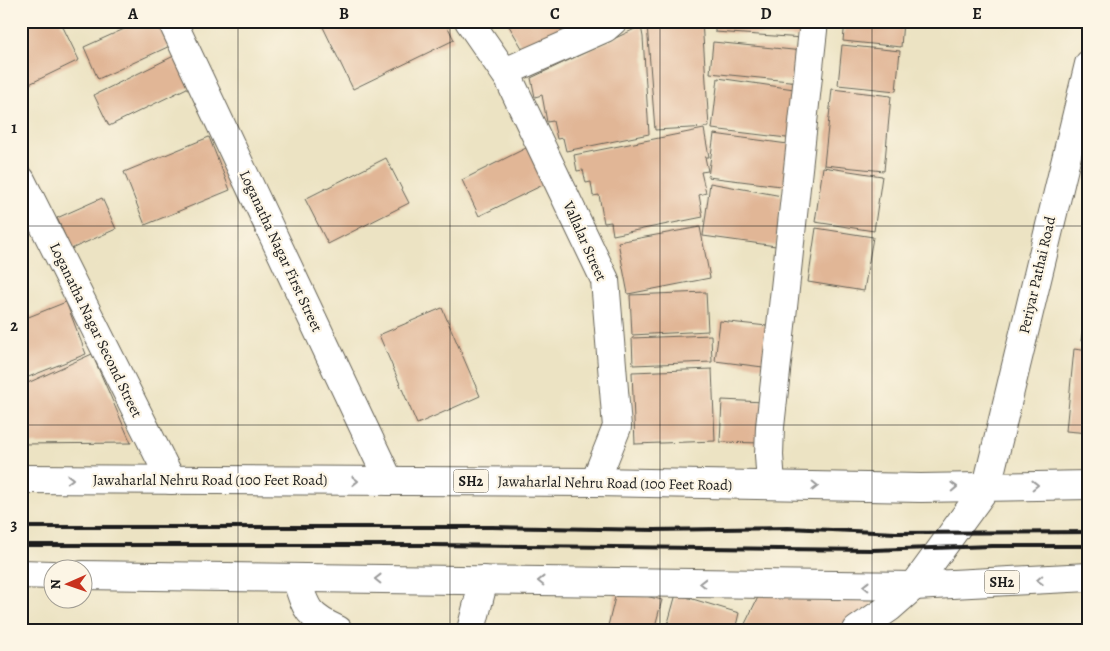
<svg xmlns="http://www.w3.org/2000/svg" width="1110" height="651" font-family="Alegreya,serif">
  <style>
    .building { fill: #e1b696 }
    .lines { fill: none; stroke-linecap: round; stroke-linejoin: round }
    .street-casing { stroke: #656256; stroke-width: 30 }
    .secondary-casing { stroke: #656256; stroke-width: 30 }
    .primary-casing { stroke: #656256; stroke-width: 30 }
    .street { stroke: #fff; stroke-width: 28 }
    .secondary { stroke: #fff; stroke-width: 28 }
    .primary { stroke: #fff; stroke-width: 28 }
    .rail { stroke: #1c1c1c; stroke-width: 4 }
    .oneway { stroke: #999 }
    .grid { fill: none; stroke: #1c1c1c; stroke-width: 1; stroke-opacity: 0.55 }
    .labels { text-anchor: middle; stroke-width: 4.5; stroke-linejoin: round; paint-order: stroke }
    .shield { fill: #fcf5e5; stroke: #5f5d58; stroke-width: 1 }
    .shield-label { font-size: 14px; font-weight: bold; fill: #1c1c1c }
    .street-label { font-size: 15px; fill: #1c1c1c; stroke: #fcf5e5 }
    .neatline { fill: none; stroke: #1c1c1c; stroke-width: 2 }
    .grid-label { font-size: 16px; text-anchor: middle; font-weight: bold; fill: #1c1c1c }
  </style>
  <rect width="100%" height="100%" fill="#fcf5e5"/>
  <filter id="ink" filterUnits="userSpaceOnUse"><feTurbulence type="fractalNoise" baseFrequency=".02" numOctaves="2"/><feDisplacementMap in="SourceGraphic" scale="10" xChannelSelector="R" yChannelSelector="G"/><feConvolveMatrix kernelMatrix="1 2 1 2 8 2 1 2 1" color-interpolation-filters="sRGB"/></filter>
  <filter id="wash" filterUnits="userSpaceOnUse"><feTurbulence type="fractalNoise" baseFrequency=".0096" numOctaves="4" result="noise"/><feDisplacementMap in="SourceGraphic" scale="20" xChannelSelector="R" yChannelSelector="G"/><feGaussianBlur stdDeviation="1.12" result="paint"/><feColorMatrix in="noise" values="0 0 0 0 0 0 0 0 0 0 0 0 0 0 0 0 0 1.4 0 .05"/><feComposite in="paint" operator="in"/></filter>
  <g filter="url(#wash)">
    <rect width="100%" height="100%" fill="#ece3c3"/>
    <g id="blocks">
      <path class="building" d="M21,21H60L79,60L21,88Z
        M142,21H162L172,45L98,79L84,47Z
        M330,21H445L454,40L353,89L322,25Z
        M506,21H589L528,58Z
        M688,21H702L709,127L655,130L647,24Z
        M715,21H804L803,38L715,32Z
        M845,21H903L901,47L843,41Z
        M641,26L643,37L649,134L566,151L563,138L557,139L553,121L547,122L542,95L535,97L531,78Z
        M713,42L803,51L799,82L710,73Z
        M842,45L900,51L896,91L838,85Z
        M178,54L193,85L109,126L94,95Z
        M718,78L801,90L795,139L712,129Z
        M832,89L891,96L884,171L824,165Z
        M704,129L709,157H705L708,171L701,172L706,193L699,195L703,217L613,235L611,222L604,223L599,195L593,196L591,182L586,183L583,170L577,171L574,155Z
        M714,134L795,145L789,187L708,177Z
        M209,137L230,190L145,225L124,172Z
        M530,146L549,182L479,216L462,180Z
        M386,158L409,203L328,244L305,199Z
        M823,167L882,176L874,231L815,222Z
        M710,183L782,196L776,246L703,236Z
        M102,198L116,229L71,249L57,218Z
        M700,227L710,278L628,294L618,242Z
        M816,228L873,237L864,291L808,282Z
        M706,292L708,331L632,335L630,295Z
        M1088,299L1089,300V342L1081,341Z
        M66,302L86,354L21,380V320Z
        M442,308L480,396L417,424L379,335Z
        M720,321L767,326L763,367L715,361Z
        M711,335L712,362L633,365L632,338Z
        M1074,349L1089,351V433L1066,431Z
        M92,354L131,443L21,444V386Z
        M712,369L715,441L635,444L632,372Z
        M722,400L764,402L763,443L720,442Z
        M617,589L662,600L654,630H607Z
        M762,589L872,597L870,617L847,630H742Z
        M676,594L739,613L735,630H666Z"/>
    </g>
  </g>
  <g filter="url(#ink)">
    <use href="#blocks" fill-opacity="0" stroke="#656256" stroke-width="1"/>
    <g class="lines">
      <defs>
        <path id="street" d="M172,21L389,481
          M469,21L509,79L605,280L617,427L595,482
          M505,72L605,28L613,21
          M21,180L171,480
          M771,485L769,455L770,427L814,21
          M296,578C306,609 307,616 338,630
          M471,630L484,580
          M857,630L889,608L914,586"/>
        <path id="secondary" d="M914,586L987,486L1089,64"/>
        <path id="primary" d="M21,479L595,482L921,488L1089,485
          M21,574L52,575
          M82,575L914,586L1089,577"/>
      </defs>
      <use href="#street" class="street-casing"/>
      <use href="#secondary" class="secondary-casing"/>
      <use href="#primary" class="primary-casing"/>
      <use href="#street" class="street"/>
      <use href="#secondary" class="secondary"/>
      <use href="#primary" class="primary"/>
      <path class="rail" d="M21,527H492L654,530L788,528L896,533L1089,532
        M21,545H432L872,550L992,546H1089"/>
    </g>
    <defs><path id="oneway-chevron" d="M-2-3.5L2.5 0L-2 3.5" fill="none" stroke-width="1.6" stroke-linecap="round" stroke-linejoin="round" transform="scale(1.25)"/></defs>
    <g class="oneway">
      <use href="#oneway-chevron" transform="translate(70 479)"/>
      <use href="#oneway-chevron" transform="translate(355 481)"/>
      <use href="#oneway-chevron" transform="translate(1035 485) rotate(-1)"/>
      <use href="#oneway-chevron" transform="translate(815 486) rotate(1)"/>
      <use href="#oneway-chevron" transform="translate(954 487) rotate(-2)"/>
      <use href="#oneway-chevron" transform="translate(378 579) rotate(-179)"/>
      <use href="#oneway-chevron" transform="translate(1040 580) rotate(177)"/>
      <use href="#oneway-chevron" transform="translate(541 581) rotate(-179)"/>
      <use href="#oneway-chevron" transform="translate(703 583) rotate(-179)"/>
      <use href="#oneway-chevron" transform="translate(866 586) rotate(-179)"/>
    </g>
  </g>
  <path class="grid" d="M238,21V630M450,21V630M660,21V630M872,21V630M21,226H1089M21,425H1089"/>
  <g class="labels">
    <g class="shield">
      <rect x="453.5" y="469.5" width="35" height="23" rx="4"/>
      <rect x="984.5" y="570.5" width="35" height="23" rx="4"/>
    </g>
    <g class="shield-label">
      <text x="471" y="486">SH2</text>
      <text x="1002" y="587">SH2</text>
    </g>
    <g class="street-label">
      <text transform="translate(585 241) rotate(66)" y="5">Vallalar Street</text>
      <text transform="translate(281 251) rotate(65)" y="5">Loganatha Nagar First Street</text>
      <text transform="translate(1037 275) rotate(-77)" y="5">Periyar Pathai Road</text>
      <text transform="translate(96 330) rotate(64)" y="5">Loganatha Nagar Second Street</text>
      <text x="210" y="485">Jawaharlal Nehru Road (100 Feet Road)</text>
      <text transform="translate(615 483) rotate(1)" y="5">Jawaharlal Nehru Road (100 Feet Road)</text>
    </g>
  </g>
  <rect width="1110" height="651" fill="none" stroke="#fcf5e5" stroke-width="55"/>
  <g transform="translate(68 584) rotate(268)"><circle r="24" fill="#fcf5e5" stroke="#a29e95"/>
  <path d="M0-4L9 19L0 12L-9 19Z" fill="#c8321e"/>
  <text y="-8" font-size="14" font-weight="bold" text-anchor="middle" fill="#1c1c1c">N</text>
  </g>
  <rect x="28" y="28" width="1054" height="596" class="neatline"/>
  <g class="grid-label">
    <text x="133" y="19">A</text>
    <text x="344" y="19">B</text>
    <text x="555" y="19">C</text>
    <text x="766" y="19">D</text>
    <text x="977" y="19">E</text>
    <text x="14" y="133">1</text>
    <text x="14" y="331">2</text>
    <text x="14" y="530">3</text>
  </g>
</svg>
